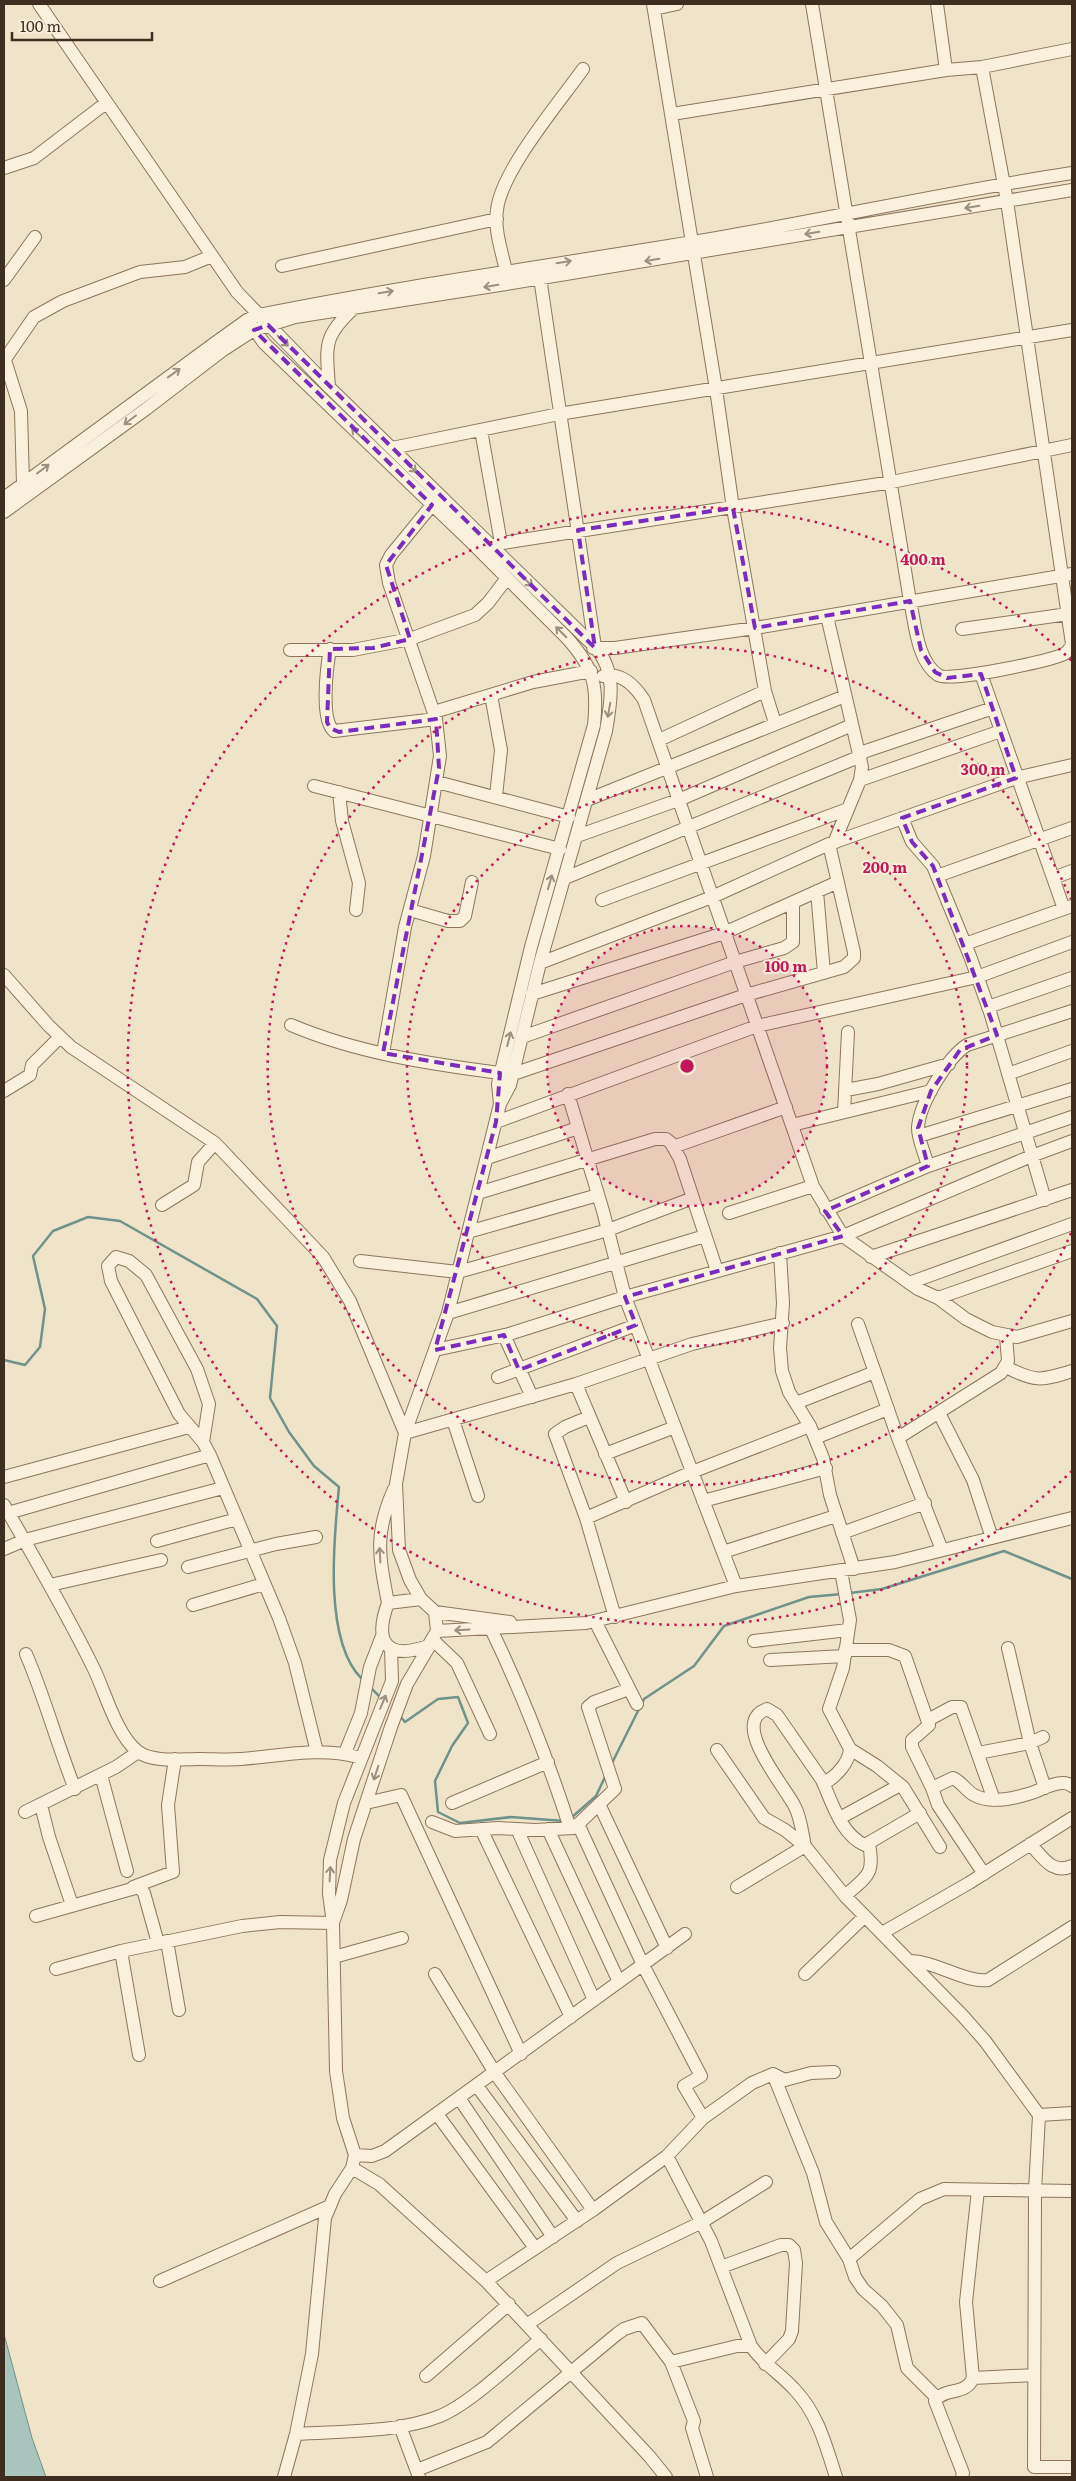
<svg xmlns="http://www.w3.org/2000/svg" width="1076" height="2481" font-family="Literata,serif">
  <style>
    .water { fill: #a9c4bc; stroke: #6f938a }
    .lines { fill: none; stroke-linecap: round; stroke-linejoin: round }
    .stream { stroke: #6f938a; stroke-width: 2.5 }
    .minor-casing { stroke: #8d765c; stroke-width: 14 }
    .minor { stroke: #faf1dc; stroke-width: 12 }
    .oneway { stroke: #9c907e }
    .marked { fill: none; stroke: #7b2cbf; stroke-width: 4; stroke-dasharray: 10 6; stroke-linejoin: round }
    .ring { fill: none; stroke: #c2185b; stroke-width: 2.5; stroke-dasharray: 2.5 5 }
    .centre { fill: #c2185b; stroke: #f7eed8; stroke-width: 2.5 }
    .ring-label { font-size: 15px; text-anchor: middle; font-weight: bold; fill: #c2185b; stroke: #f7eed8; stroke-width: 4; stroke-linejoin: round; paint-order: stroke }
  </style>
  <rect width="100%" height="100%" fill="#f0e4c8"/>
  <path class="water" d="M4,2334L32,2438L46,2477H4Z"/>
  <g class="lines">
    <path class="stream" d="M4,1360L25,1365L40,1347L45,1309L33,1256L53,1231L88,1217L120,1221L257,1299L277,1326L270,1398L289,1432L314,1466L339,1487C334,1538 323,1641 362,1679
      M850,1593L882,1589L1004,1551L1072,1579
      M370,1687L382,1699
      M642,1703L644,1699L694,1666L724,1626L809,1597L842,1594
      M400,1716L405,1722L438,1699L458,1697L468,1723L452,1746L435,1781L438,1812L460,1823L511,1817L564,1821
      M612,1763L640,1707
      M571,1818L596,1796L605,1777"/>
    <defs>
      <path id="minor" d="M39,4L237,292L329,387L595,647C617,671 611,702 606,731L540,963L510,1085L500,1104L448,1313L405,1433L396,1484L399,1550L410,1580L421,1599
        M653,4L716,389L733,508L765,691L775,723
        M812,4L910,601C915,623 917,661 938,675C949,683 1046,661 1062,655C1067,653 1070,649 1072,644L1007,201L982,67
        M937,4L946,70
        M654,9L677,4
        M672,114L946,70L982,67L1072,49
        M4,168L34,158L106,103
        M282,266L497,219
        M506,271C502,252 494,230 497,210C501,171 559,103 583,69
        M539,271L595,647
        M4,280L35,237
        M250,323L264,343L470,541L567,638C594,668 598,686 594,725L531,947L498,1084L500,1104
        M4,357L21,411L23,484
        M5,359L34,317L63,301L140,272L185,267L212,256
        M329,387C326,345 323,336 355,307
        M481,430L501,543
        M392,448L559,414L1072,330
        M4,498L215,343L247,320L259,315C403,286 548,266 693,242C820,221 945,192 1072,173
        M4,512L146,409L223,350L254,330L295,317L506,284L1072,190
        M490,545L892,482L1072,445
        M827,616L862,767L860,780L834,843
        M962,629L1068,614
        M593,648H615L755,628L1072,574
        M330,649C327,666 320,720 334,731L436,719
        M290,650H353L410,639L475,615L488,603L507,578
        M981,674L1064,909
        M603,676C621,672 635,686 644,700L813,1186L843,1236L918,1289L938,1298L966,1319L992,1332L1017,1337L1072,1321
        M491,695L501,750L496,796
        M434,712L533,682L591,671
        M659,740L765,691
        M860,753L993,708
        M860,780L1001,731
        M437,782L569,817
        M314,786L560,849
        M339,792L342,821L359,883L356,910
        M587,800L845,696
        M902,818L912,842L933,866L970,956L991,1015L1045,1200
        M577,836L681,799L852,725
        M937,876L1072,828
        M565,878L861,756
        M1053,878L1072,871
        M817,891L824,973
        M602,900L848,809
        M410,910L448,921H460L465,916L472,882
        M965,944L1072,906
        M540,963L712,897L829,844L1016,778L1072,765
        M4,975L48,1025L71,1047L215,1143L323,1257L350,1301L405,1433L576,1384L692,1344L783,1323
        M532,994L724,933L838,882
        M988,1007L1072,978
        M291,1025C357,1053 430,1064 500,1073
        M522,1037L735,962L784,948L793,942V902
        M383,1053L405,927L424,856L440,756L436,719L389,583L386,565L391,555L432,505
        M513,1074L746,995L844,967L854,958V952L829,844
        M1008,1074L1072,1051
        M846,1090L878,1084L949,1064
        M4,1091L30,1075L32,1065L60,1037
        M568,1094L603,1211L625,1297L736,1586
        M844,1112L848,1032
        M496,1122L757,1026L977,977L1072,942
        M792,1125L931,1091
        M919,1136L1072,1089
        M673,1147L786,1107
        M487,1158L578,1128
        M928,1166C925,1154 918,1140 918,1128C919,1104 948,1057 967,1045L1072,1011
        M478,1193L655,1139H666L671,1143L680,1159L717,1271
        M162,1205L194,1185L198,1162L215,1143
        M826,1210L928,1166L1072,1117
        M729,1213L813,1186
        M468,1232L598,1195
        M780,1253L783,1303L780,1348L782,1371L789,1392L810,1426L823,1458L830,1495L854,1569
        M871,1257L1072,1190
        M360,1261L458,1272L608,1230L693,1198
        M909,1283L1072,1224
        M938,1298L1072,1251
        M448,1313L705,1236
        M858,1324L898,1438L942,1550
        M504,1335L532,1397
        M435,1350L509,1334L625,1297L843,1236L1029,1157L1072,1141
        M1006,1367C1035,1382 1041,1381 1072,1371
        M498,1377L636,1325
        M576,1384L626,1502
        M796,1403L875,1372
        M939,1413L973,1480L992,1538
        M589,1417L565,1427L555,1434L586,1518L615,1617
        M453,1420L478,1496
        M815,1438L888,1409
        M898,1438L1001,1373L1008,1361L1006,1336
        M203,1442L209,1404L197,1369L146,1275L129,1261L116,1257L108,1266L111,1281L179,1414L203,1442L210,1455L279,1618L295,1663L317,1752
        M605,1454L675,1427
        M4,1477L189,1427
        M703,1501L826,1468
        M4,1505C35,1559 66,1612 93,1667C105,1691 116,1734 137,1751C152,1763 181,1759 199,1759C213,1759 227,1760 241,1759C281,1756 322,1746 361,1758
        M8,1513L210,1455
        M586,1518L692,1472L810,1426
        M842,1533L925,1503
        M157,1541L237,1519
        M4,1549L25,1540L223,1488
        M723,1552L836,1516
        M188,1567L276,1544L316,1537
        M50,1585L161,1560
        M388,1603C379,1556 374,1534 394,1489
        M193,1605L264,1584
        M435,1612L437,1631L428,1646C385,1661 374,1641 388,1603L421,1599L435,1612L510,1622
        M595,1621L637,1704
        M491,1629C522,1693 548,1760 570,1828
        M437,1631L586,1623L736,1586L895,1562L1072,1518
        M754,1641L848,1630
        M1008,1648L1030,1743L1045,1788
        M845,1650H889L905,1656L929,1725L912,1740V1747L932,1788L938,1805L984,1874
        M26,1654C45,1698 57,1744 75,1789
        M770,1660L845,1656
        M928,1720L952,1707H961L994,1800
        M850,1749L877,1766L903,1787L940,1847
        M717,1750L764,1818L785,1830L805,1846L845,1896L962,2015L985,2041L1039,2115L1035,2191L1034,2467H1072
        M345,1753L361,1713L370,1667L382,1636
        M978,1753L1030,1743L1043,1737
        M101,1775L127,1871
        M822,1780C832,1802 841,1835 865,1845L920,1813
        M932,1788L953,1778C962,1782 966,1791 974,1795C990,1804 1012,1799 1028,1794C1040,1791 1061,1777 1072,1786
        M366,1803L401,1795L521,2054
        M452,1803L548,1762
        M599,1804L667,1948
        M41,1805L49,1837L72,1905
        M25,1812L116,1767L138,1752
        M840,1818L900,1785
        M432,1822L455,1831L498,1828L535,1830L574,1828L615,1789L588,1707L594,1702L629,1689
        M578,1824L643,1965L701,2076L684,2086L703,2118
        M481,1829L571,2017
        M517,1829L594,2000
        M548,1829L619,1982
        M1030,1844C1043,1857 1052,1875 1072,1866
        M133,1887L173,1872L168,1805L175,1759
        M737,1887L805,1846C802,1833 801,1817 794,1805C783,1784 729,1722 767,1709L777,1715L822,1780L828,1781C838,1774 849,1762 850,1749L829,1709L843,1668L850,1620L841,1571
        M845,1896C867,1876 875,1875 869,1844
        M36,1916L139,1887L144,1893L158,1943
        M334,1920L341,1900L354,1839L391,1727L407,1684L433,1640L457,1663L490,1734
        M882,1933L969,1883L1072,1818
        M167,1941L179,2010
        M121,1951L139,2055
        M334,1957L402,1938
        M909,1961C936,1961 965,1983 988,1980L1072,1927
        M56,1969L121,1951L242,1926L280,1922L333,1923
        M435,1974L495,2073L593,2210
        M805,1974L865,1916
        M773,2074L813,2173L826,2222L849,2259L855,2277L863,2289L882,2306L897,2325L907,2368L937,2398
        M477,2086L577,2221
        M459,2098L553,2237
        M437,2114L535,2248
        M1039,2115L1072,2113
        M355,2155L372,2156L385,2151L685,1934
        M667,2156L711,2241L751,2346C763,2364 781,2374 795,2390C818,2414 826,2446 836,2477
        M352,2168L379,2184L486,2281L650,2457L666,2477
        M849,2259L920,2199L944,2189L1072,2191
        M721,2267L781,2245H789L794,2250L796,2263L792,2331L789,2339L765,2364
        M160,2281L330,2206
        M486,2281L593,2210L667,2156L703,2118L752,2083L773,2074L785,2080L811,2073L834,2072
        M528,2324L617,2263L702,2222L766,2182
        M671,2362L737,2346H751
        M426,2376L509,2304
        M973,2378L1034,2375
        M400,2426L419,2477
        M296,2434C341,2431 398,2433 440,2416C470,2404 514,2361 541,2339
        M417,2470L487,2442L617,2334L624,2329L642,2323L671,2362L694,2421L692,2428L707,2477
        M284,2477L296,2434L312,2354L325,2218L335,2194L352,2168L355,2155L343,2118L336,2071L333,1923L329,1894L330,1860L344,1803L392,1681L391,1648
        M962,2477L963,2473L935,2401C944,2387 966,2396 973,2378L966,2302L978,2190"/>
    </defs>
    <use href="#minor" class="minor-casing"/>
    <use href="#minor" class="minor"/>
  </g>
  <defs><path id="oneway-shaft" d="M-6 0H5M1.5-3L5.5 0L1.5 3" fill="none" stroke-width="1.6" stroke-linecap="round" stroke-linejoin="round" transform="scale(1.25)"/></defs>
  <g class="oneway">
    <use href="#oneway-shaft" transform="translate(972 207) rotate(171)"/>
    <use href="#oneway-shaft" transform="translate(812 233) rotate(171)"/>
    <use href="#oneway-shaft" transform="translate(652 260) rotate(171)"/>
    <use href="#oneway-shaft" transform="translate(564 262) rotate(-9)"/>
    <use href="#oneway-shaft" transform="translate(491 286) rotate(171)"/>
    <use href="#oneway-shaft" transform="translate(386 292) rotate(-10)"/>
    <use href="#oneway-shaft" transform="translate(283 341) rotate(45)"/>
    <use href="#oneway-shaft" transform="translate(174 373) rotate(-36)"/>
    <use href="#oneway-shaft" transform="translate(130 420) rotate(143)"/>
    <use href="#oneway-shaft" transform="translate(357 433) rotate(-136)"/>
    <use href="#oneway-shaft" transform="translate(411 467) rotate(44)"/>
    <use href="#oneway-shaft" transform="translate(43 469) rotate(-37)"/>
    <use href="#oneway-shaft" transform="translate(527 581) rotate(45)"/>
    <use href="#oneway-shaft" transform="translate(561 632) rotate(-135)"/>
    <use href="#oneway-shaft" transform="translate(609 710) rotate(100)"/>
    <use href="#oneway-shaft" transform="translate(550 882) rotate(-74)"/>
    <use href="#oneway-shaft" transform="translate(509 1039) rotate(-76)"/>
    <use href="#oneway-shaft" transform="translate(380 1555) rotate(-93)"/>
    <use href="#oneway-shaft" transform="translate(462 1630) rotate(177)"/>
    <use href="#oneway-shaft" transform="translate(383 1702) rotate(-67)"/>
    <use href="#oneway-shaft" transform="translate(376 1773) rotate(108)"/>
    <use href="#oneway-shaft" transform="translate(330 1874) rotate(-87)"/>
  </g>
  <path class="marked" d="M268,325L595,648L578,530L733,508L755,628L910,601L921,650L935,672L947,678L981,674L1016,778L902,818L912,842L933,866L997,1035L960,1050L931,1091L918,1128L928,1166L825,1211L843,1236L625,1297L636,1325L519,1370L504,1335L435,1350L496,1122L500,1073L383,1053L439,768L436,719L339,732L330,728L327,722L330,649L373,648L410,639L386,565L432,505L254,330Z"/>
  <circle cx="687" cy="1066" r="140" fill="#c2185b" fill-opacity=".12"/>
  <g class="ring">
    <circle cx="687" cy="1066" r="140"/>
    <circle cx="687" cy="1066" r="280"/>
    <path d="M1071 1233A419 419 0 1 1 1071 899"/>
    <path d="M1072 1471A559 559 0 1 1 1072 661"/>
  </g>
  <circle cx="687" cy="1066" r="8" class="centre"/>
  <g class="ring-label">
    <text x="923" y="565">400 m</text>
    <text x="983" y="775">300 m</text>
    <text x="885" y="873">200 m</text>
    <text x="786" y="972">100 m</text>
  </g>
  <rect width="1076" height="2481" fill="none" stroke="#3d2e20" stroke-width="10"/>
  <path d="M12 32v8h140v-8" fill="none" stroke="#3d2e20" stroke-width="2.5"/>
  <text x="20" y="32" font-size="15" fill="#3d2e20" stroke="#f7eed8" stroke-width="4" paint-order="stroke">100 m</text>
</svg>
